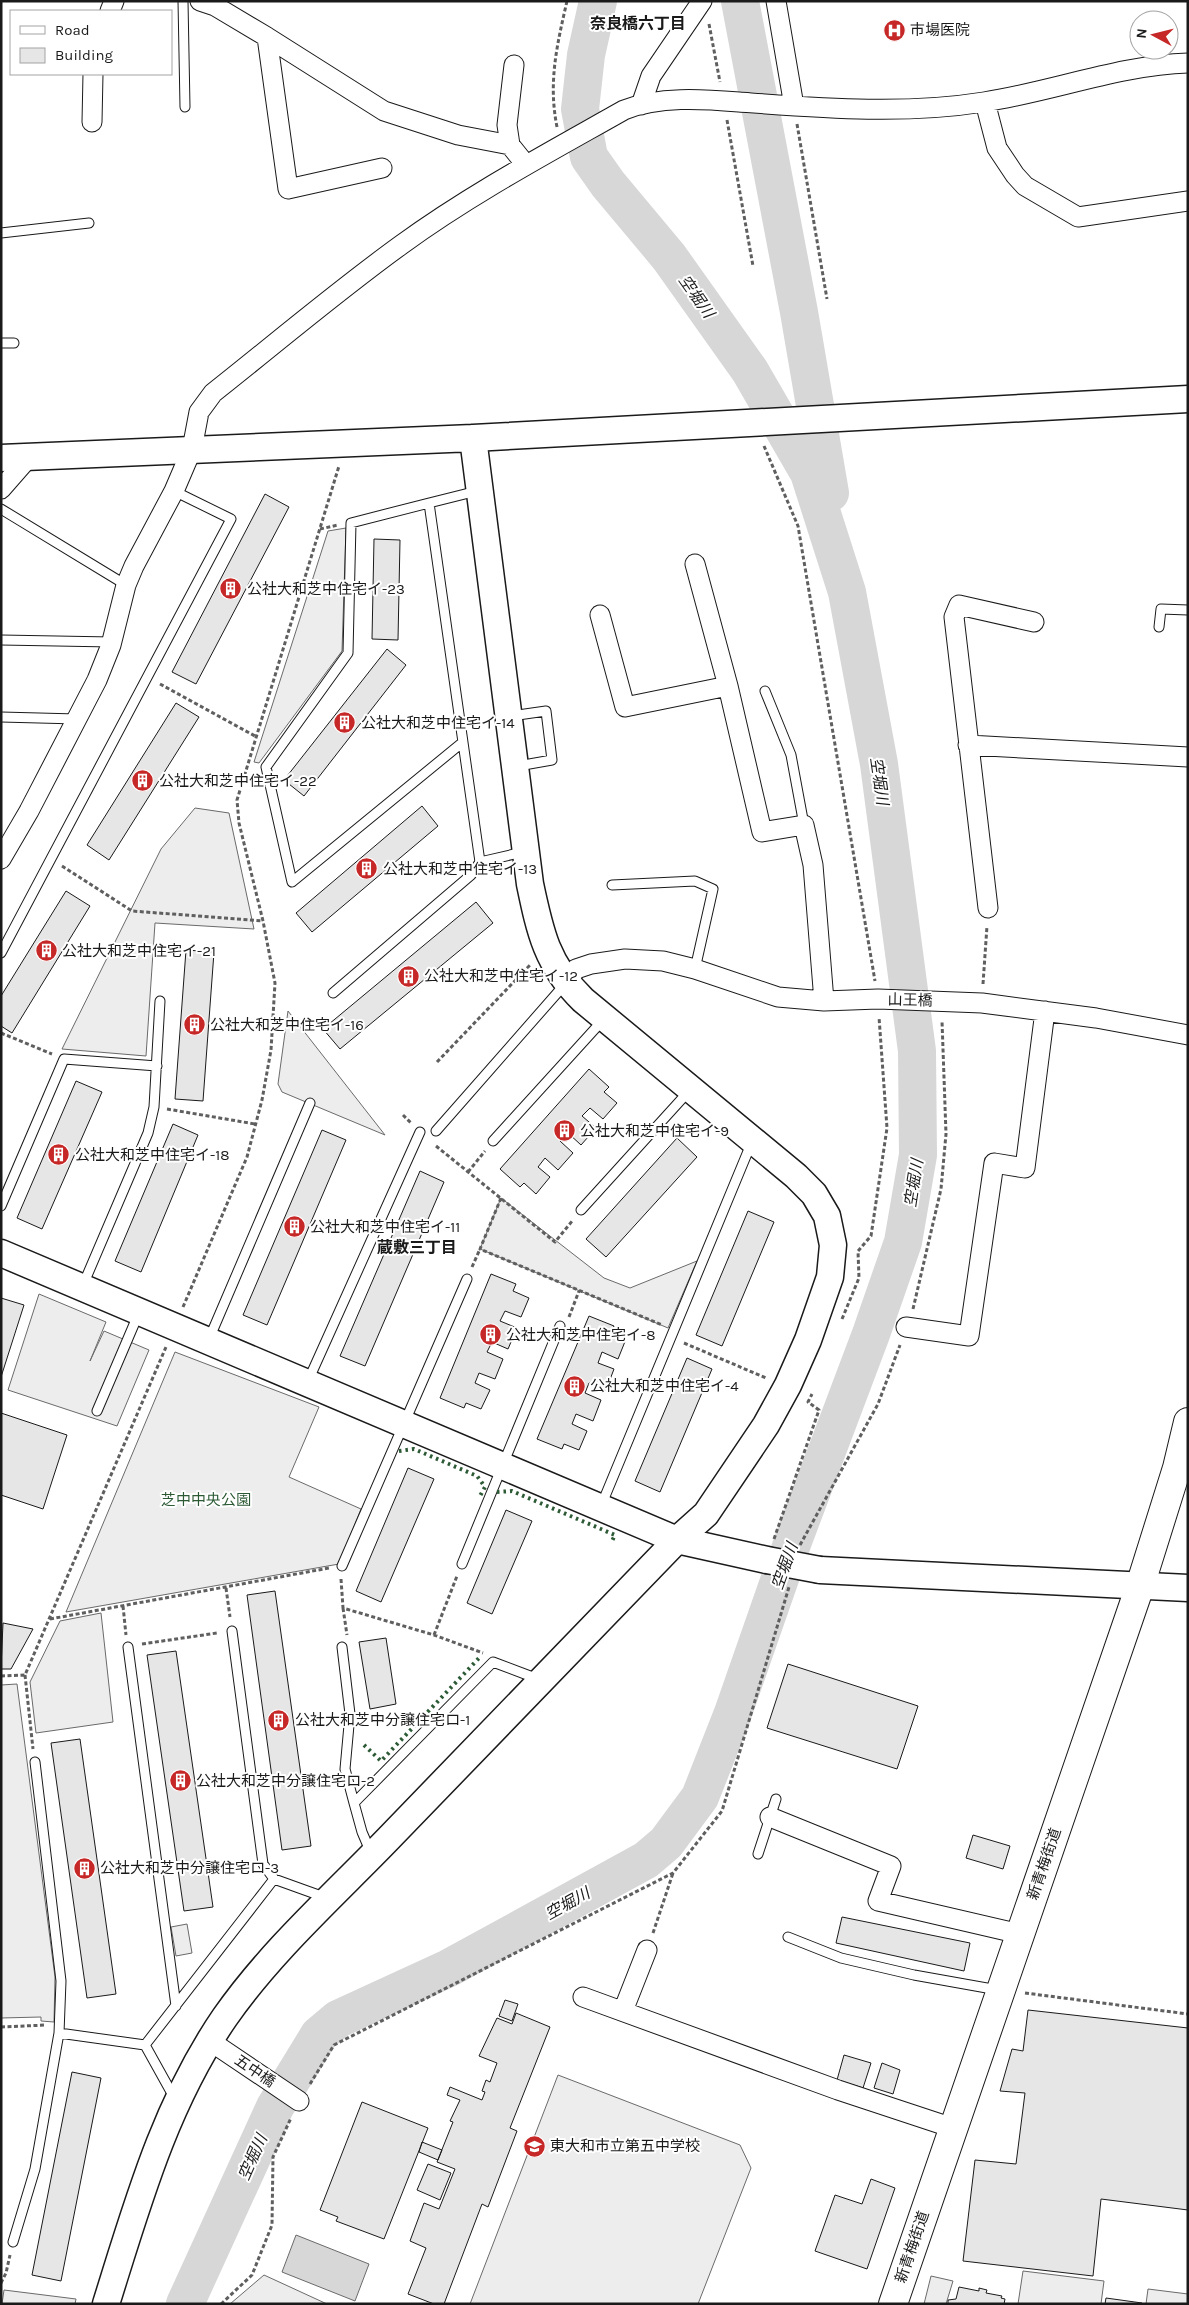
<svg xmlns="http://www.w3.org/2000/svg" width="1189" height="2305" font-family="Karla,'Noto Sans JP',sans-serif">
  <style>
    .built { fill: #ededed; stroke: #6a6a6a }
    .water { fill: #d7d7d7; stroke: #6a6a6a }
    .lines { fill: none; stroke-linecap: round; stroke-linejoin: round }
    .river { stroke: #d7d7d7; stroke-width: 38 }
    .building { fill: #e6e6e6; stroke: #1a1a1a }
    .lane-casing { stroke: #1a1a1a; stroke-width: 11 }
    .street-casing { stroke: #1a1a1a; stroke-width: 21 }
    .secondary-casing { stroke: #1a1a1a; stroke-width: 29 }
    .primary-casing { stroke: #1a1a1a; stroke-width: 30 }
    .path { stroke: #5f5f5f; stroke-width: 3; stroke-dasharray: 4 2.5; stroke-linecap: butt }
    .lane { stroke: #fff; stroke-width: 9 }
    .street { stroke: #fff; stroke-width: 19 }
    .secondary { stroke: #fff; stroke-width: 26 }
    .primary { stroke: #fff; stroke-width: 28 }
    .secondary-bridge-casing { stroke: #1a1a1a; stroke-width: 29; stroke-linecap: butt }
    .secondary-bridge { stroke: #fff; stroke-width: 26 }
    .hedge { stroke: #2b5a34; stroke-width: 4; stroke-dasharray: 2.5 4; stroke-linecap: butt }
    .labels { text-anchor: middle; stroke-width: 4; stroke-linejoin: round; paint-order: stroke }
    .poi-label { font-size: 15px; fill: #1a1a1a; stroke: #fff; text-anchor: start }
    .street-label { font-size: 15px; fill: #1a1a1a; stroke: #fff }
    .park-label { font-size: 15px; fill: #2b5a34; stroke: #fff }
    .neighbourhood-label { font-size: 16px; font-weight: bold; fill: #1a1a1a; stroke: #fff }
    .water-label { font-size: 16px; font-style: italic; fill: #1a1a1a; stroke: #fff }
  </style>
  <rect width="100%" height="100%" fill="#fff"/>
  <path class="built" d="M346,528L342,651L259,763L254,762L328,531Z
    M195,808L229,813L254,929L155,923L146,1056L62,1049L161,849Z
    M288,1011L385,1135L282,1092L278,1084Z
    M501,1198L604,1278L630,1288L697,1261L668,1328L480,1249Z
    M39,1294L106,1322L90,1361L104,1331L149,1350L117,1426L8,1390Z
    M175,1352L319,1407L289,1477L361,1509L339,1564L66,1612Z
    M101,1613L113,1722L36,1733L30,1682L60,1621Z
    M17,1684L55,1977L54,2022L41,2021V2017L1,2018V1685Z
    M187,1924L192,1953L176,1956L171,1927Z
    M558,2075L740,2145L751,2168L698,2304H470Z
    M1023,2271L1104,2281L1101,2304H1018Z
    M264,2275L327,2304H230Z
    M931,2276L953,2281L946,2304H924Z
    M1148,2289L1188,2294V2304H1146Z
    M4,2290L76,2299L75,2304H2Z"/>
  <path class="water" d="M296,2235L369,2264L355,2301L282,2272Z"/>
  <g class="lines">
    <path class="river" d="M740,1L799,312L830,493
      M185,2304L275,2107L319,2035L338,2019L449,1968L646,1860L666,1843L700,1797L733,1713L793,1541L871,1334L903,1242L918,1155L917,1051L879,764L847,592L809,473L750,371L669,257L608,184L589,157L580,109L586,55L598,1"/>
  </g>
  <path class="building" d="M265,494L289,507L196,684L172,672Z
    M374,539L400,540L398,640L372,639Z
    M387,649L406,665L304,796L284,780Z
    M176,703L199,717L109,860L87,845Z
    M422,806L438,826L312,932L296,913Z
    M66,891L90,906L12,1033L1,1026V996Z
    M476,902L493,923L340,1049L323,1029Z
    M186,950L214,952L203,1101L175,1099Z
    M589,1069L609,1087L604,1092L617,1103L603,1119L590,1108L582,1116L596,1128L581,1145L568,1133L560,1141L573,1153L558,1170L545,1158L538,1167L550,1177L536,1194L524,1183L520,1187L500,1169Z
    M76,1081L102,1092L42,1229L17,1218Z
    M173,1124L198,1135L141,1272L115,1261Z
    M322,1130L346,1140L267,1325L243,1315Z
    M677,1138L697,1157L606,1257L586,1239Z
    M420,1171L444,1182L365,1366L340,1356Z
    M748,1211L774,1222L722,1346L696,1335Z
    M491,1274L516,1284L513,1291L529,1298L521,1317L505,1311L500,1321L517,1328L508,1349L492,1342L487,1352L503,1359L495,1379L479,1373L475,1383L490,1390L481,1409L466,1403L464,1408L440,1398Z
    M1,1298L24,1305L1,1377Z
    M589,1316L614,1326L611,1333L626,1339L618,1359L602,1352L598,1363L614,1369L606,1390L589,1383L585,1393L601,1400L593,1421L576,1414L572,1424L587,1431L579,1450L564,1444L562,1449L537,1439Z
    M687,1358L712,1369L660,1492L635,1481Z
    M1,1413L67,1435L43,1509L1,1495Z
    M408,1468L434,1479L381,1602L356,1591Z
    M506,1510L532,1521L492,1614L467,1603Z
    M275,1591L311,1846L282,1850L247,1595Z
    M3,1623L33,1629L11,1669H1Z
    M386,1638L396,1704L370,1709L359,1642Z
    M176,1651L213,1907L184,1911L147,1655Z
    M788,1664L918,1706L897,1769L767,1728Z
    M80,1739L116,1994L87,1998L51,1743Z
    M973,1835L1010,1846L1003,1869L966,1858Z
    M842,1917L970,1943L964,1971L836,1943Z
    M505,2000L518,2004L512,2021L499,2016Z
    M1028,2010L1188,2028V2210L1101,2199L1093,2276L963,2261L975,2160L1016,2164L1025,2093L1000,2091L1012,2049L1023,2051Z
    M516,2013L550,2027L510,2128L517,2131L488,2207L482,2204L444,2304H434L408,2294L426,2248L410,2241L424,2203L439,2209L455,2169L437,2162L453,2122L450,2121L460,2100L447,2095L450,2087L482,2100L485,2092L482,2091L486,2080L490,2082L497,2063L479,2056L497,2018L512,2024Z
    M844,2055L871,2063L863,2088L837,2080Z
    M882,2063L900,2070L893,2094L874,2088Z
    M72,2072L101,2078L61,2281L32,2275Z
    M362,2102L428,2128L384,2239L336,2221L338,2217L320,2210Z
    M422,2142L442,2150L438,2160L419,2152Z
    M428,2164L451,2173L440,2200L417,2190Z
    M871,2179L895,2188L867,2269L815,2251L835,2195L862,2204Z
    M959,2287L979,2291V2288L987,2290L986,2293L1002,2296L1001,2298L1005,2299L1004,2304H948V2300L956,2299Z
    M1106,2298L1142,2303L1141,2304H1105Z"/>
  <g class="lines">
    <defs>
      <path id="lane" d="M183,1L185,107
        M1,233L89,223
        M1,343H14
        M477,491L429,503L480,862L523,852
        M429,503L351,523L348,653L266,767L292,882L463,742
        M1,509L126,585
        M1159,627L1161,609L1188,610
        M1,640L112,642
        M765,691L791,755L804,825
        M511,716L546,711L552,760L518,766
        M1,717L77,719
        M612,885L695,881L713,889L695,969
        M1,953L231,519L174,491
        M333,993L471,875L480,862
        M436,1131L566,983
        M493,1141L603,1020
        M1,1206L64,1059L157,1066
        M581,1210L689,1091
        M83,1285L148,1133L154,1107L160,1001
        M209,1339L310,1103
        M308,1381L420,1132
        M97,1411L138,1315
        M601,1506L751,1144
        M462,1564L560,1326
        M342,1566L467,1279
        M232,1631L263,1864L274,1879
        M128,1647L176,2006
        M342,1647L350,1714L345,1769L354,1803
        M371,1853L362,1832L354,1803L493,1662L538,1679
        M758,1854L776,1799
        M788,1937L841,1958L914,1975L998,1990
        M59,2033L145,2045
        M175,2099L145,2045L274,1879L324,1897
        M13,2242L35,2169L59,2033L61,1981L35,1762"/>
      <path id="street" d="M200,1L215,6L267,37L384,111L458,135L510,145L526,165
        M776,1L794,106
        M110,11L114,1
        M267,37L288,189L382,168
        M985,102L997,148L1015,175L1025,186L1078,217L1188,201
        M641,105L651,76L702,1
        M92,122L93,74
        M510,145L507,125L514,65
        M1,489L29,457
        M695,564L728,686L762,832L804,825L813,865L824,1001
        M600,615L625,707L728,686
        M968,745L1188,757
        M1,859L29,811L97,680L111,645L126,585L134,566L174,491L192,449L199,412L213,393C275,344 336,292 401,245C471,194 548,153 624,110C659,96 702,99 739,102C821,108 903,115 984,102C1051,92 1120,65 1188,63
        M988,908L954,617L959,605L1034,622
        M566,983L576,969L591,964L625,959L663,961L695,969L778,997L824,1001L878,999L982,1003L1096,1018L1188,1035
        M906,1327L969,1336L994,1163L1025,1168L1045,1011
        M770,1817L891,1866L878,1901L1020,1934
        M583,1997L838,2090L953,2128
        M623,2011L647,1950
        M210,2041L299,2101"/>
      <path id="secondary" d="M1,458L473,438L1188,399
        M1,1253L677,1540L767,1560
        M820,1570L1188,1588
        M106,2304C137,2205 165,2104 225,2017C271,1951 334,1895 389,1838C485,1738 581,1639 677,1540L706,1514L766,1425L788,1385L808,1340L830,1277L833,1245L827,1216L814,1194L796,1176L583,1000C547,965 540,932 530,884L473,438"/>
      <path id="primary" d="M893,2304L1140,1586L1177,1468L1188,1422"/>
    </defs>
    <use href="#lane" class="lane-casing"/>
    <use href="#street" class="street-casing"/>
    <use href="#secondary" class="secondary-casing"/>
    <use href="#primary" class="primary-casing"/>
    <path class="path" d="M709,24L720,82
      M727,120L753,266
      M797,124L827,299
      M557,127C548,82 557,45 567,1
      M764,446L798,526L875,981
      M320,529L338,525
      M160,684L255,736
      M62,866L132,911L263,921
      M983,984L987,926
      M1,1033L52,1054
      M437,1062L531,964
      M167,1109L255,1124
      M403,1115L411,1123
      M436,1146L555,1242L573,1220
      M468,1172L485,1151
      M501,1198L480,1249L662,1325
      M472,1267L480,1249
      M183,1307L247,1157L262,1100L271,1050L275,983L263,921L239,823L237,800L339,466
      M913,1309L941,1189L946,1134L942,1021
      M569,1317L579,1291
      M842,1319L859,1278L858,1251L871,1236L887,1128L879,1017
      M684,1343L766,1378
      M774,1539L819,1410L808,1402L812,1394
      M800,1545L878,1404L900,1345
      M341,1579L343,1608L434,1635L483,1653
      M226,1588L230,1617
      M123,1606L126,1635
      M343,1608L347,1635
      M50,1619L329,1568
      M434,1635L457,1576
      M142,1644L217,1633
      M25,1675L33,1749
      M1,1676L25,1675L166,1347
      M653,1933L673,1873
      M1025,1993L1188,2014
      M1,2027L46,2025
      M310,2084L334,2045L673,1873L722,1811L789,1587
      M1,2283L6,2273L10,2255
      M221,2304L252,2275L272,2225L273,2157L291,2118"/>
    <use href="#lane" class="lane"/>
    <use href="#street" class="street"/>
    <use href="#secondary" class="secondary"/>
    <use href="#primary" class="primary"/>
    <defs>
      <path id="secondary-bridge" d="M767,1560L820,1570"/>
    </defs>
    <use href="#secondary-bridge" class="secondary-bridge-casing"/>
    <use href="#secondary-bridge" class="secondary-bridge"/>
    <path class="hedge" d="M399,1451L414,1449L477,1476L485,1487L480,1496
      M497,1492L512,1491L615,1535L612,1541
      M364,1745L381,1761L481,1656"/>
  </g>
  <defs>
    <symbol id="hospital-disc" viewBox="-11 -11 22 22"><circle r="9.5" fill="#c62828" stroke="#fff"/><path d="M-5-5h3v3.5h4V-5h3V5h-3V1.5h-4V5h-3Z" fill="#fff"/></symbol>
    <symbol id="building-disc" viewBox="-11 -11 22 22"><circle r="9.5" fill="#c62828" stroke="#fff"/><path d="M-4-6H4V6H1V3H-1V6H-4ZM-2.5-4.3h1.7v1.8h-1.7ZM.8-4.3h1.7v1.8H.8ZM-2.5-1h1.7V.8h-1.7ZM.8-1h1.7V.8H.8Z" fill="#fff"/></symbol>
    <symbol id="school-disc" viewBox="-11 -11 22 22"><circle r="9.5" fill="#c62828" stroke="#fff"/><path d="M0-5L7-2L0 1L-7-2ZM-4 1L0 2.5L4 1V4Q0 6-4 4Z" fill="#fff"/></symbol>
  </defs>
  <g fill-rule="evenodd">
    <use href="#hospital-disc" x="882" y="18" width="25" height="25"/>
    <use href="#building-disc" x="218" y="576" width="25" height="25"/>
    <use href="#building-disc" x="332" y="710" width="25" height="25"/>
    <use href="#building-disc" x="130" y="768" width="25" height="25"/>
    <use href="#building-disc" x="354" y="856" width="25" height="25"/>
    <use href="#building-disc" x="34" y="938" width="25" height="25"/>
    <use href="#building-disc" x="396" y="964" width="25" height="25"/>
    <use href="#building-disc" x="182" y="1012" width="25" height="25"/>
    <use href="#building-disc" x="552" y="1118" width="25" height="25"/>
    <use href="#building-disc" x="46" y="1142" width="25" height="25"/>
    <use href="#building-disc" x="282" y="1214" width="25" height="25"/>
    <use href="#building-disc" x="478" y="1322" width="25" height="25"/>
    <use href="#building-disc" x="562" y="1374" width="25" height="25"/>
    <use href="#building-disc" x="266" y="1708" width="25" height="25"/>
    <use href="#building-disc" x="168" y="1768" width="25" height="25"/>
    <use href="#building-disc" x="72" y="1856" width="25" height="25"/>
    <use href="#school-disc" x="522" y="2134" width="25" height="25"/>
  </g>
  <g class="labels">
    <g class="poi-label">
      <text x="910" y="35">市場医院</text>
      <text x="247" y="594">公社大和芝中住宅イ-23</text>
      <text x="361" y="728">公社大和芝中住宅イ-14</text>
      <text x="159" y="786">公社大和芝中住宅イ-22</text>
      <text x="383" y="874">公社大和芝中住宅イ-13</text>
      <text x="62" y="956">公社大和芝中住宅イ-21</text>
      <text x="424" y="981">公社大和芝中住宅イ-12</text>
      <text x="210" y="1030">公社大和芝中住宅イ-16</text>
      <text x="580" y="1136">公社大和芝中住宅イ-9</text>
      <text x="75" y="1160">公社大和芝中住宅イ-18</text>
      <text x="310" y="1232">公社大和芝中住宅イ-11</text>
      <text x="506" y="1340">公社大和芝中住宅イ-8</text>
      <text x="590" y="1391">公社大和芝中住宅イ-4</text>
      <text x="295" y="1725">公社大和芝中分譲住宅ロ-1</text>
      <text x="196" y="1786">公社大和芝中分譲住宅ロ-2</text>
      <text x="100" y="1873">公社大和芝中分譲住宅ロ-3</text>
      <text x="550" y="2151">東大和市立第五中学校</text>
    </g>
    <g class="street-label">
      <text transform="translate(910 1000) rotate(1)" y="5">山王橋</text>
      <text transform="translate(1044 1864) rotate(-71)" y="5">新青梅街道</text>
      <text transform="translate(255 2071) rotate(34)" y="5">五中橋</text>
      <text transform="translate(912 2247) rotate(-71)" y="5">新青梅街道</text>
    </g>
    <g class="park-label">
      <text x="206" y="1505">芝中中央公園</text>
    </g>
    <g class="neighbourhood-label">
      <text x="638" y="29">奈良橋六丁目</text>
      <text x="417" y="1253">蔵敷三丁目</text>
    </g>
    <g class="water-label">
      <text transform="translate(697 296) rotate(55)" y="6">空堀川</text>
      <text transform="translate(880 781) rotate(82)" y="6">空堀川</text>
      <text transform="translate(913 1183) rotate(-81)" y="6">空堀川</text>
      <text transform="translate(784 1566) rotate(-70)" y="6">空堀川</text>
      <text transform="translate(567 1903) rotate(-29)" y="6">空堀川</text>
      <text transform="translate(252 2157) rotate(-66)" y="6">空堀川</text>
    </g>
  </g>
  <rect width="1189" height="2305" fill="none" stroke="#1a1a1a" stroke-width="5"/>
  <rect x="10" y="10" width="162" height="65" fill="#ffffff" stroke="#a3a3a3"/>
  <rect x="20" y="26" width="25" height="8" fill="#ffffff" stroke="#a3a3a3"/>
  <text x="55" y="35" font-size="15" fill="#1a1a1a">Road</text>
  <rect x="20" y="48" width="25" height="15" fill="#e6e6e6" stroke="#a3a3a3"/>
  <text x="55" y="60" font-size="15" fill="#1a1a1a">Building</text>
  <g transform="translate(1154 35) rotate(277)"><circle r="24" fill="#ffffff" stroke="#a3a3a3"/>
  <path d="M0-4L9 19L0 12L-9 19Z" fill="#c62828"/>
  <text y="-8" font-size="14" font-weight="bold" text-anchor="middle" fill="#1a1a1a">N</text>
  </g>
</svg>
